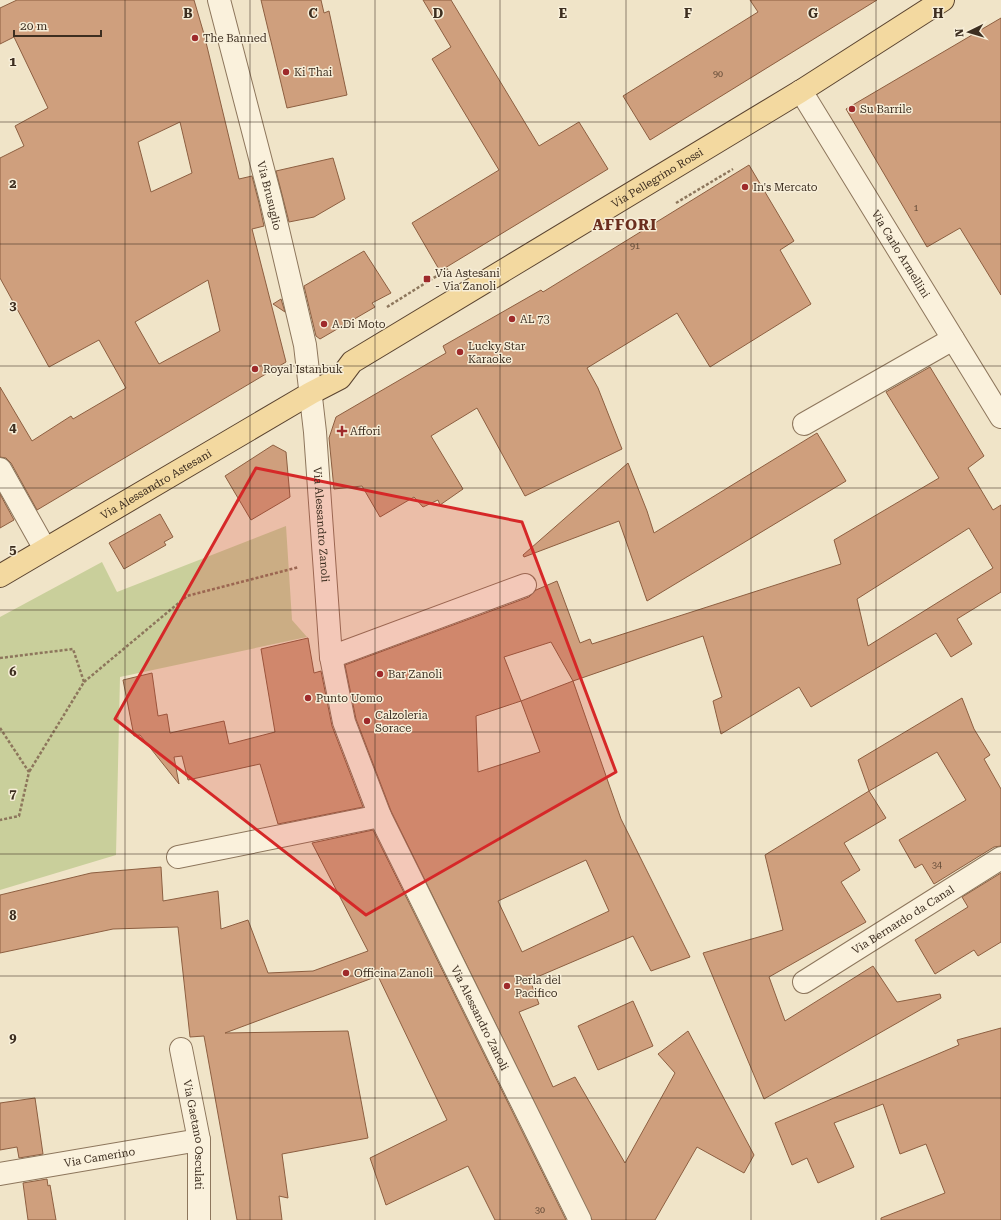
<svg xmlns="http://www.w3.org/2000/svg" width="1001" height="1220" font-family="'Roboto Serif',serif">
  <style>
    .green { fill: #c9cf9b }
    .building { fill: #cf9f7d; stroke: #8d5f41; fill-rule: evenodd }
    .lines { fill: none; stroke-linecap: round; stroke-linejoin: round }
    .minor-casing { stroke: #8d765c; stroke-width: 24 }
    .major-casing { stroke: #5b4430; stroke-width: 24 }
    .path { stroke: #8d765c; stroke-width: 2.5; stroke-dasharray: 3 2; stroke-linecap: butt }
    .minor { stroke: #faf1dc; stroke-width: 22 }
    .major { stroke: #f3d9a0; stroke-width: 22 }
    .marked { fill: #d62828; fill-opacity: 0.2; stroke: #d62828; stroke-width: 3; stroke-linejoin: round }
    .grid { fill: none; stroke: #3d2e20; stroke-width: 1; stroke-opacity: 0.55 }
    .poi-dot { fill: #9e2a2b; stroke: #f7eed8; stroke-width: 1.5 }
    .labels { text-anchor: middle; stroke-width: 3; stroke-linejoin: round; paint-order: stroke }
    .number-label { font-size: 9px; fill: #624a37 }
    .poi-label { font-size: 11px; fill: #3d2e20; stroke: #f7eed8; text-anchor: start }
    .street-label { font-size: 11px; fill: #3d2e20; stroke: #f7eed8 }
    .district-label { font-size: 15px; font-weight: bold; letter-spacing: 1px; fill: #6b2e1e; stroke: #f7eed8 }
    .grid-label { font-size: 13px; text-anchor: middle; font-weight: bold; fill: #3d2e20; stroke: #f7eed8; stroke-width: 3; stroke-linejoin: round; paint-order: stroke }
  </style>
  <rect width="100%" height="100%" fill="#f0e4c8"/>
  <path class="green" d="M286,526L292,620L307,637L120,677L116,855L0,890V617L102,562L117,592Z"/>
  <path class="building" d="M17,0H194L204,34L239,179L252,176L259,203L264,226L252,229L286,362L37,510L11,463L6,458L0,457V387L32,441L71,416L73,419L126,388L99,340L49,367L0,278V158L24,146L15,126L48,108L14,37L0,44V8ZM180,122L192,173L151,192L138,142ZM208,280L220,331L159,364L135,322Z
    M261,0H321L324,13L329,11L347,95L287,108Z
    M423,0H451L539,146L579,122L608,169L440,271L412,223L499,170L432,59L451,47Z
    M750,0H877L650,140L623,96L758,12Z
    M1001,18V295L960,228L927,247L846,109Z
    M333,158L345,199L314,217L289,222L276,171Z
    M749,165L794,241L780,250L811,304L710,367L677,313L587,368L598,388L622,449L525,496L477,408L431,436L463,489L440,505L438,500L423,507L414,497L380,517L362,486L334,489L329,438L336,417L446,353L443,346L541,290L543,292Z
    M364,251L391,293L372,303L375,307L320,339L316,336L304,286Z
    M281,299L285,312L273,304Z
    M930,367L984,456L968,468L993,510L1001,505V592L957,619L972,644L951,657L936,633L811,707L799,687L721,734L713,701L722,697L703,636L573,681L621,819L690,957L651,971L633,936L530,980L539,1004L519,1012L553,1087L575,1077L625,1163L675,1073L658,1054L688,1031L754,1155L744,1173L697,1147L655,1220H592L391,811L356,719L345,665L529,597L536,590L557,581L580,643L590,639L592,644L841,564L834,540L939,478L886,392ZM969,528L993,568L868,646L857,599ZM551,642L573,681L521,701L504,657ZM521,701L540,752L478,772L476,716ZM586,860L609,911L522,952L498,901Z
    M817,433L846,481L647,601L619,521L524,557L523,555L628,463L647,511L654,533Z
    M273,445L286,452L290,497L251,520L225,476Z
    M0,494L14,520L0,528Z
    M160,514L173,537L164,542L166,545L124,569L109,543Z
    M308,638L314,673L321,671L332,726L363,807L278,824L260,764L188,780L182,756L174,757L179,784L140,735L134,736L123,680L152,673L158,716L167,714L170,733L224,721L229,744L275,732L261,649Z
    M962,698L974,729L990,755L984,759L1001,789V846L994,847L934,884L922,864L915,868L899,840L966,800L937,752L869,791L858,760Z
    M869,791L886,818L844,843L860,870L841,882L866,922L769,977L785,1021L873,966L897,1002L940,994L941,998L764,1099L703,953L783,930L765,855Z
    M373,830L566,1220H495L468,1166L386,1205L370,1158L447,1120L378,976L225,1033L348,1031L368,1138L282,1154L288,1198L279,1196L282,1220H237L204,1036L190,1037L178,927L113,929L0,953V895L91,873L161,867L163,901L218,891L221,929L248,920L268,973L313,971L368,951L312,843Z
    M1001,873V942L978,956L974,950L935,974L915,940L968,907L962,897Z
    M633,1001L653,1046L598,1070L578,1026Z
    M1001,1028V1220H881V1218L945,1193L926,1144L900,1154L883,1104L834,1123L854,1167L818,1183L807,1158L792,1165L775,1123L959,1045L957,1040Z
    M35,1098L43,1154L19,1158L17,1147L0,1150V1103Z
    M47,1179L48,1186L50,1185L56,1220H28L23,1183Z"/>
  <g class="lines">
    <defs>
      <g id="minor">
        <path id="s1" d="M219,0L271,200L305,345L315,432L331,657L344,722L380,816L580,1220"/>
        <path id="s2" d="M801,91L1001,417"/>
        <path d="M804,424L953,339"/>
        <path d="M0,469L45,549"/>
        <path d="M331,657L525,585"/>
        <path d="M178,857L380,816"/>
        <path id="s3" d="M804,982L1001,858"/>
        <path id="s4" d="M181,1049L199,1140V1220"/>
        <path id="s5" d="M0,1174L199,1140"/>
      </g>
      <g id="major">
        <path id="s6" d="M0,576L311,393L340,378L352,362L801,91L943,0"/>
      </g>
    </defs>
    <use href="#minor" class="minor-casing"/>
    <use href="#major" class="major-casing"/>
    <path class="path" d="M676,203L733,169
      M387,307L448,269
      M0,658L73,649L84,682L29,772
      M84,682L187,596L299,567
      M0,728L29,772L19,816L0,820"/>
    <use href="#minor" class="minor"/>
    <use href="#major" class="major"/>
  </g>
  <path class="marked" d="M256,468L522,522L616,772L366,915L115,719Z"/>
  <path class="grid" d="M125,0V1220M250,0V1220M375,0V1220M500,0V1220M626,0V1220M751,0V1220M876,0V1220M0,122H1001M0,244H1001M0,366H1001M0,488H1001M0,610H1001M0,732H1001M0,854H1001M0,976H1001M0,1098H1001"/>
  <g class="poi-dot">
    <circle cx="195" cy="38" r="4"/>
    <circle cx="286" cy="72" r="4"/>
    <circle cx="852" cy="109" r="4"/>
    <circle cx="745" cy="187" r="4"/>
    <rect x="423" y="275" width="8" height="8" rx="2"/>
    <circle cx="512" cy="319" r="4"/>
    <circle cx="324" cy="324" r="4"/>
    <circle cx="460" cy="352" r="4"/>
    <circle cx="255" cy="369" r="4"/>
    <path d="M340 425h4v4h4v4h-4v4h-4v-4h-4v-4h4z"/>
    <circle cx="380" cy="674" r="4"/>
    <circle cx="308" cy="698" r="4"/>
    <circle cx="367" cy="721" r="4"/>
    <circle cx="346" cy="973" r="4"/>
    <circle cx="507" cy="986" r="4"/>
  </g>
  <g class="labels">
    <g class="number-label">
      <text x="718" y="77">90</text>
      <text x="916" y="211">1</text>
      <text x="635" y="249">91</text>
      <text x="937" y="868">34</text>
      <text x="540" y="1213">30</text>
    </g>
    <g class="poi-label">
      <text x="203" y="42">The Banned</text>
      <text x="294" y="76">Ki Thai</text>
      <text x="860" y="113">Su Barrile</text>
      <text x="753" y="191">In's Mercato</text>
      <text x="435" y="277">Via Astesani<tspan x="435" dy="13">- Via Zanoli</tspan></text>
      <text x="520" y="323">AL 73</text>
      <text x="332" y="328">A.Di Moto</text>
      <text x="468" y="350">Lucky Star<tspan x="468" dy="13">Karaoke</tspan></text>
      <text x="263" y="373">Royal Istanbuk</text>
      <text x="350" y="435">Affori</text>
      <text x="388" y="678">Bar Zanoli</text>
      <text x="316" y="702">Punto Uomo</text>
      <text x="375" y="719">Calzoleria<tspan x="375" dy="13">Sorace</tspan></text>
      <text x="354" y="977">Officina Zanoli</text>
      <text x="515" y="984">Perla del<tspan x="515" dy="13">Pacifico</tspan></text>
    </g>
    <g class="street-label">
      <text dy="4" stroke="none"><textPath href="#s6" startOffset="770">Via Pellegrino Rossi</textPath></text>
      <text dy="4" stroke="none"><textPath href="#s1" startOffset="202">Via Brusuglio</textPath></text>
      <text dy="4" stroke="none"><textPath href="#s2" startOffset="191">Via Carlo Armellini</textPath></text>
      <text dy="4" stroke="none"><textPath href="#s6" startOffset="181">Via Alessandro Astesani</textPath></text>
      <text dy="4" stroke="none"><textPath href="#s1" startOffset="536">Via Alessandro Zanoli</textPath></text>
      <text dy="4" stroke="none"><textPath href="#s3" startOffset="117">Via Bernardo da Canal</textPath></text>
      <text dy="4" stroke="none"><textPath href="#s1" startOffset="1061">Via Alessandro Zanoli</textPath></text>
      <text dy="4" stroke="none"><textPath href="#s4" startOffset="87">Via Gaetano Osculati</textPath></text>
      <text dy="4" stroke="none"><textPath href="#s5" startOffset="101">Via Camerino</textPath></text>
    </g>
    <g class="district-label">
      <text x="625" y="230">AFFORI</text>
    </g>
  </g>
  <g class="grid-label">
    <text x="188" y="18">B</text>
    <text x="313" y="18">C</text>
    <text x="438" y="18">D</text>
    <text x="563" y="18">E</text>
    <text x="688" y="18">F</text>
    <text x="813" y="18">G</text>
    <text x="938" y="18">H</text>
    <text x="13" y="66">1</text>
    <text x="13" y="188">2</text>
    <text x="13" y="310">3</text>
    <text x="13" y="432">4</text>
    <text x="13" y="554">5</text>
    <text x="13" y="676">6</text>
    <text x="13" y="798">7</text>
    <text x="13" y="920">8</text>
    <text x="13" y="1042">9</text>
  </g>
  <g transform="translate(969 32) rotate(265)" stroke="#f7eed8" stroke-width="3" paint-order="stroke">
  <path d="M0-3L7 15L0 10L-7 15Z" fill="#3d2e20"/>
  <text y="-6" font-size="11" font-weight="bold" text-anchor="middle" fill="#3d2e20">N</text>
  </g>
  <path d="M14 30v6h87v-6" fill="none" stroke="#3d2e20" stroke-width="2"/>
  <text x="20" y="30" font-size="12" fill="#3d2e20" stroke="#f7eed8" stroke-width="3" paint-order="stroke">20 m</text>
</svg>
